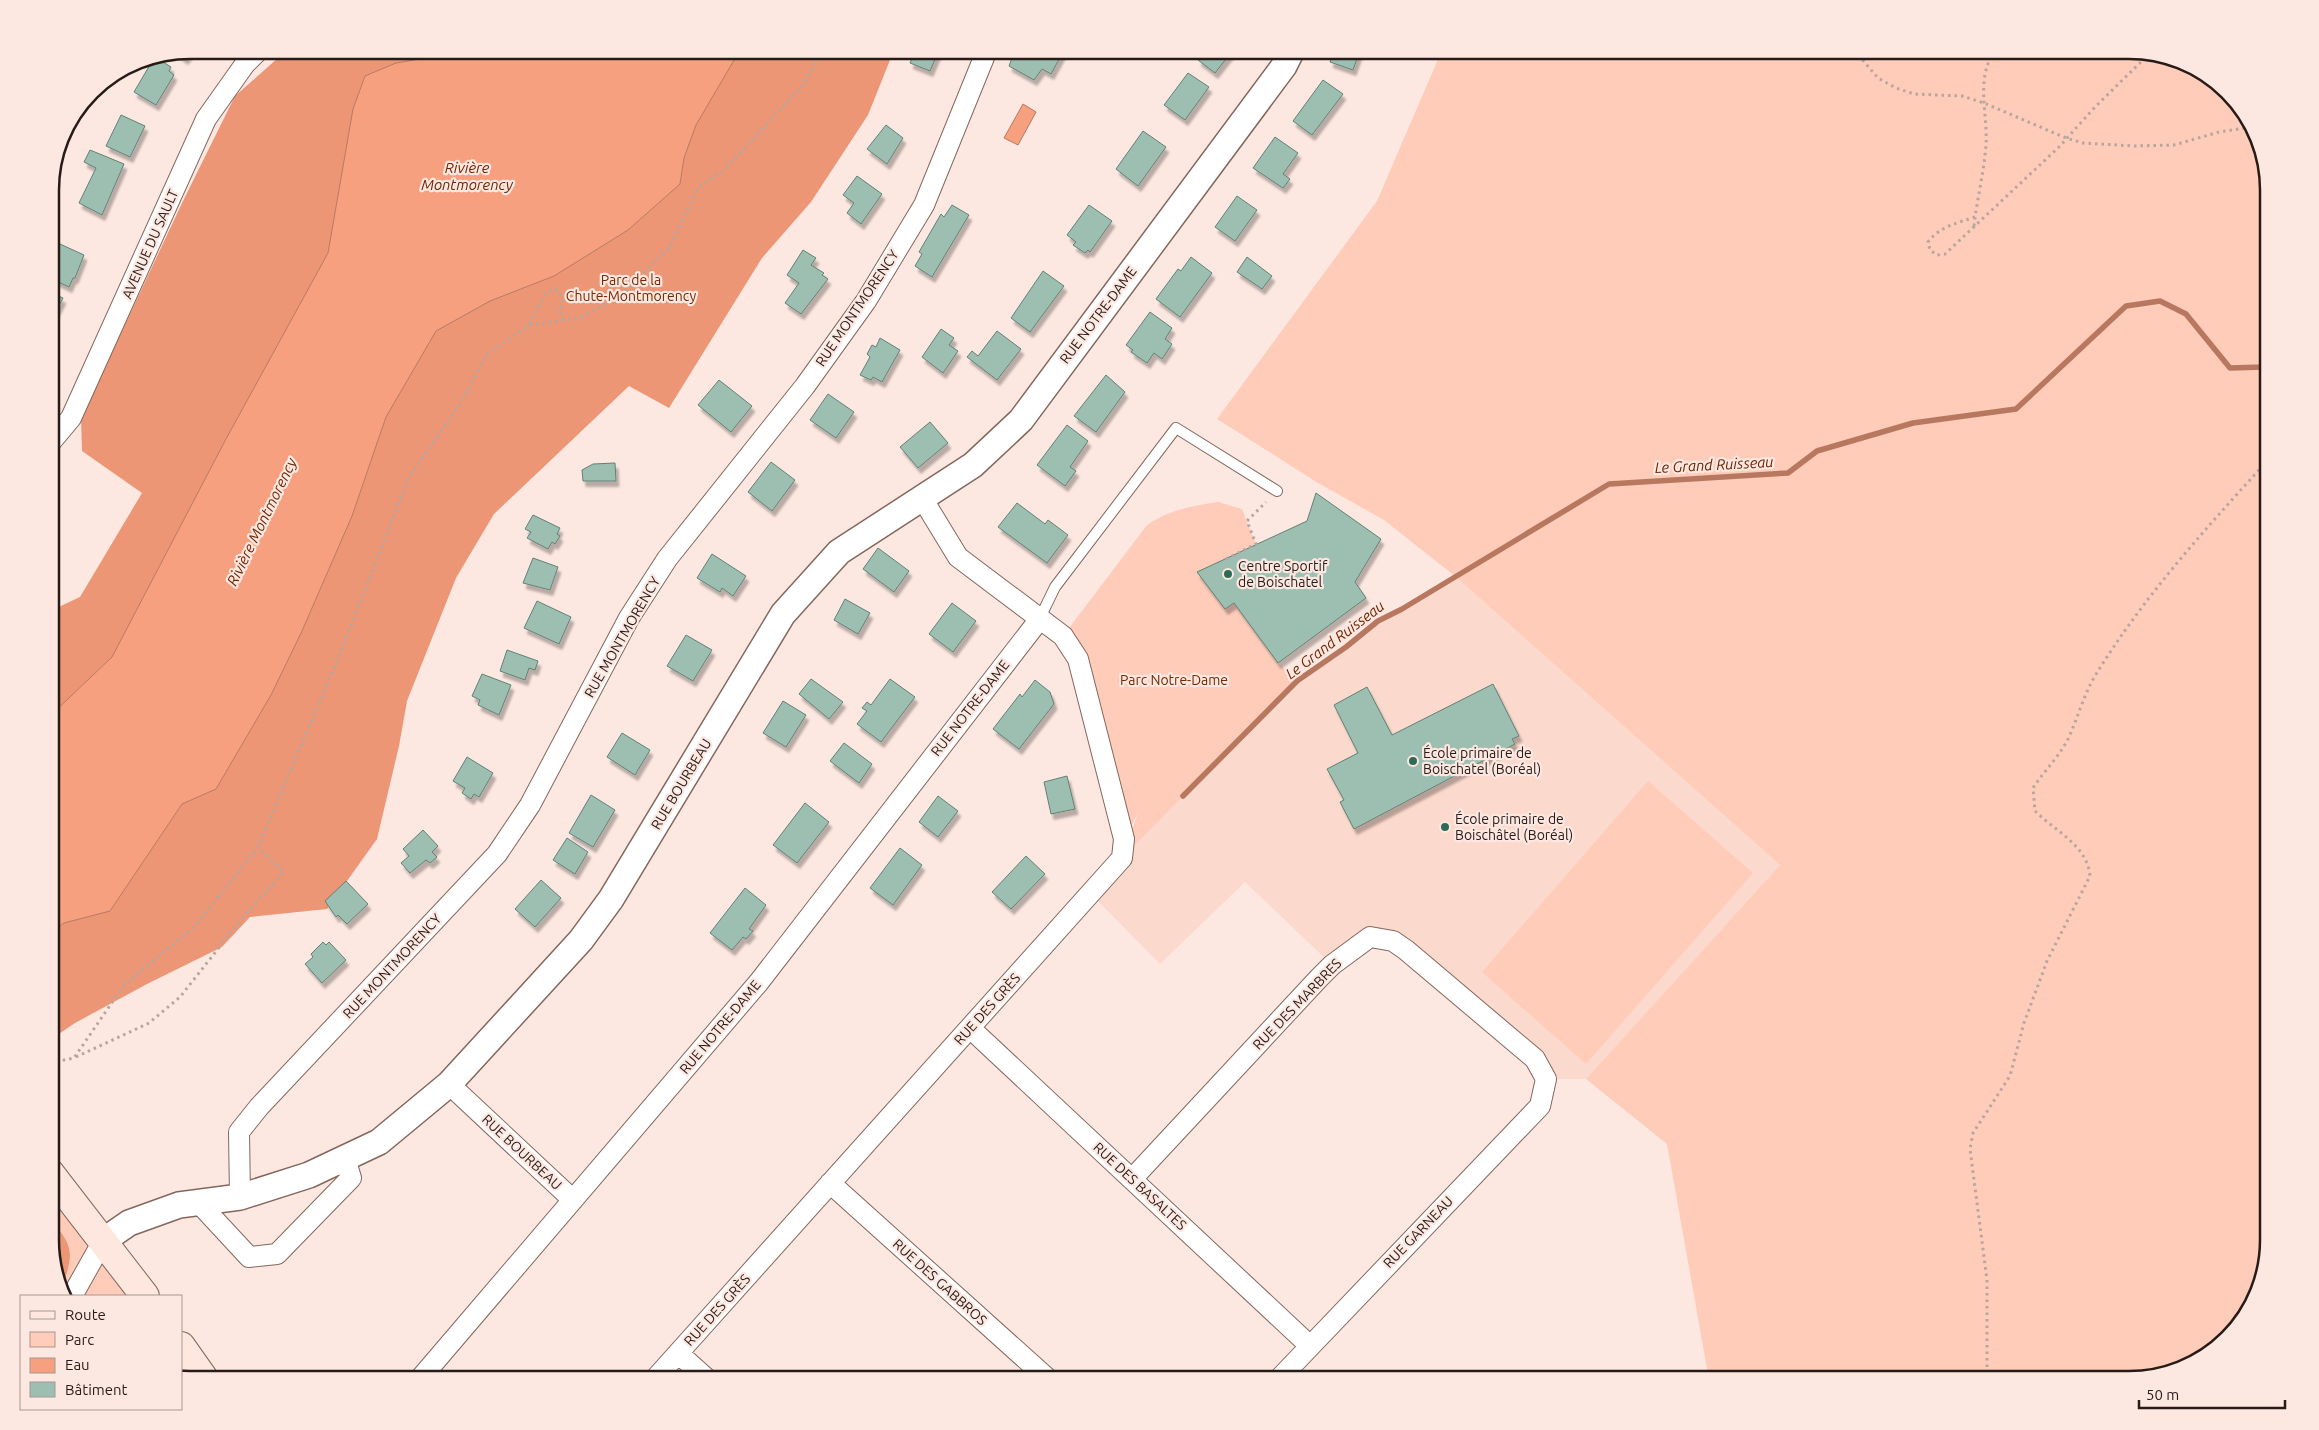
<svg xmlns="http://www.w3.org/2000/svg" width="2319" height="1430" font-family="Ubuntu,sans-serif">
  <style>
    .built { fill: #fbd9cd }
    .green { fill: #feccb9 }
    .forest { fill: #ec9676 }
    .water { fill: #f6a07f; stroke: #b87860 }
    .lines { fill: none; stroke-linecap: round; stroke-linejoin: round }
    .stream { stroke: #b87860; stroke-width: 5.5 }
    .building { fill: #9dbfb1; stroke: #608174; filter: url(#shadow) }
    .service-casing { stroke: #84675c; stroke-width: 12 }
    .minor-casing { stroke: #84675c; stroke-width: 22 }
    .tertiary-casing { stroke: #84675c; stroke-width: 28 }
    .secondary-casing { stroke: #84675c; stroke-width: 30 }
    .path { stroke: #b7a59f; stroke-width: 3; stroke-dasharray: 2.5 4; stroke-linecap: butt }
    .service { stroke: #fff; stroke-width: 10 }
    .minor { stroke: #fff; stroke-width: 20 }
    .tertiary { stroke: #fff; stroke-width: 25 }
    .secondary { stroke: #fde7de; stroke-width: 28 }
    .poi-dot { fill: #2e6b56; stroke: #fde8e1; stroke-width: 2 }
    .labels { text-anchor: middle; stroke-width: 4.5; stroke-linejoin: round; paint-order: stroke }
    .street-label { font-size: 14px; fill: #271b17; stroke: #fde8e1 }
    .park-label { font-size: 14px; fill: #732803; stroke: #fde8e1 }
    .poi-label { font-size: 14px; fill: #271b17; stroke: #fde8e1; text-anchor: start }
    .water-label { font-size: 15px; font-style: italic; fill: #702500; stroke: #fde8e1 }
    .rim { fill: none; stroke: #271b17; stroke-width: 2.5 }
  </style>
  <defs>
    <filter id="shadow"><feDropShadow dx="3" dy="5.5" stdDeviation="1" flood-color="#0004"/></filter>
  </defs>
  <rect width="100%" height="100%" fill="#fde8e1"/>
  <path class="built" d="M1456,577L1780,865L1586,1079H1546L1406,950L1370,937L1332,965L1245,882L1160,964L1090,893L1122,858L1297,681L1346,647L1378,621Z"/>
  <path class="green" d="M1442,50H2129L2199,69L2250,120L2269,181V1240L2250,1310L2199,1361L2129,1380H1709L1667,1144L1586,1079L1780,865L1456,577L1384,520L1318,483L1217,419L1377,201Z
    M1218,502L1242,509L1256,544L1197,572L1225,609L1234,603L1278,663L1297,681L1122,858L1138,813L1124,839L1063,636L1147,525C1169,510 1191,506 1218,502Z
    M1648,781L1753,873L1586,1064L1482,972Z
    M50,1173L145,1296H65L50,1249Z"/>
  <path class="forest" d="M287,50H474L396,63L365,76L353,109L328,253L226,439L112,657L50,716V611L80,597L142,493L82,451L81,418L183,201L235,96Z
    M740,50H894L868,115L811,202L762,258L669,408L629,386L494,514L456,578L407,701L399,746L377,839L327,909L250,917L222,947L147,984L75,1023L50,1040V934L64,923L110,911L182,804L216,789L271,695L302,631L352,516L386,417L436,331L490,301L554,276L628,230L680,184L684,158L696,125Z
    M50,1219C74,1246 74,1254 62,1287L50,1249Z"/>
  <path class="water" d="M474,50H740L696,125L684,158L680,184L628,230L554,276L490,301L436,331L386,417L352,516L302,631L271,695L216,789L182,804L110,911L64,923L50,934V716L112,657L226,439L328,253L353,109L365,76L396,63Z
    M1023,104L1036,112L1018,145L1004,138Z"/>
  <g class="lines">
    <path class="stream" d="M1183,796L1297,681L1346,647L1378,621L1402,609L1609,484L1788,473L1817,451L1913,423L2016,409L2126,306L2160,301L2186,314L2230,368L2263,367L2269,364"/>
  </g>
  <path class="building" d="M192,50L185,59L177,53L190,50Z
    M916,50H939L930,71L910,63Z
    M1015,50H1060L1063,52L1051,74L1042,69L1034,80L1009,66Z
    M1205,50H1233L1215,73L1198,60Z
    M1334,50H1360L1353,70L1330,62Z
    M155,57L171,67L169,71L174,75L156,105L134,92L151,63L149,61L151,58Z
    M1188,73L1209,87L1185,120L1164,105Z
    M1323,80L1343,94L1312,135L1293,121Z
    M121,115L145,126L130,157L106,146Z
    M886,125L903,138L887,164L867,149Z
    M1143,131L1166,147L1138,186L1116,169Z
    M1275,137L1298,153L1283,174L1290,179L1283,188L1253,168Z
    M90,150L124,164L102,215L79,203L96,168L84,162Z
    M857,176L882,194L861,224L847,213L854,203L843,195Z
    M1237,196L1257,210L1235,241L1215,227Z
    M952,205L969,215L932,277L915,266L922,254L919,252L941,214L944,217Z
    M1089,205L1112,221L1090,252L1088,250L1085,253L1073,245L1076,242L1067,235Z
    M60,244L84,255L75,278H73L69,287L50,278V264Z
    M803,250L816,258L811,265L824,273L822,275L828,279L801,314L785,303L799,283L787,275Z
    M1191,257L1212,273L1180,317L1156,299L1178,269L1181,271Z
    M1247,257L1272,276L1262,289L1237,272Z
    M1043,271L1064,286L1030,332L1011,318Z
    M50,292L63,298L50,323Z
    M1150,312L1172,328L1165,339L1172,344L1162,359L1154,353L1147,363L1131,352L1133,350L1126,345Z
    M941,329L954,338L949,345L958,351L943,373L922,357Z
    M997,331L1021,349L997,380L967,357L972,351L978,356Z
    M880,338L900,350L882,382L873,377L871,380L860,375L870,357L867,354L872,345L876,347Z
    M1106,375L1125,392L1096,432L1074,416Z
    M719,380L752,406L731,432L698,405Z
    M828,394L854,412L836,438L810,420Z
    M930,422L948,443L918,468L900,447Z
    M1067,425L1088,441L1070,467L1076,471L1065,486L1037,465Z
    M771,462L795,480L772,511L748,492Z
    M615,463L616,481H583L582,470L593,464Z
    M1316,493L1381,539L1355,582L1366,598L1278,663L1234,603L1225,609L1197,572L1307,521Z
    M1017,503L1045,524L1048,520L1068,535L1047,563L998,527Z
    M533,515L560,528L557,534L560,536L555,544L552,542L548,549L527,538L531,532L525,529Z
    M878,548L909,571L894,592L863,569Z
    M712,554L746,576L733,596L722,588L720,592L697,578Z
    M533,558L558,567L550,590L523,583Z
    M845,599L870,613L858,634L834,620Z
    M537,601L571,617L559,644L524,628Z
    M952,603L976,621L953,652L929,634Z
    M686,635L712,650L693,681L667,666Z
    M507,650L538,661L535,670L529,668L525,680L500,671Z
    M482,674L511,685L499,715L478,705L480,700L472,696Z
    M811,679L843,702L829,719L799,694Z
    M890,679L915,697L881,742L857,724L867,711L862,708L867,702L871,705Z
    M1035,680L1050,692L1054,704L1019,749L993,729L1020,694L1022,697Z
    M1493,684L1519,736L1512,739L1515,744L1354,829L1340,802L1344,800L1327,769L1358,753L1334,705L1367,687L1392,735Z
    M783,701L806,715L786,747L763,733Z
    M622,733L650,750L635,775L607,757Z
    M844,743L872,764L859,783L830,761Z
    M467,757L493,773L479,797L474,794L471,799L462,793L465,788L453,781Z
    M1067,776L1075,809L1051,814L1044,782Z
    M591,795L615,810L593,847L569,833Z
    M938,796L958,811L938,837L919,822Z
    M805,803L829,822L797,863L773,845Z
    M423,830L438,846L432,852L437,857L430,863L426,860L410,873L401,863L409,856L403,849Z
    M567,838L588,852L575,874L553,860Z
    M900,848L922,865L893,905L870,888Z
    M1026,856L1045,874L1011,909L992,892Z
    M541,880L561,898L535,927L515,909Z
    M346,881L368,904L347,924L338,915L336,917L325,901Z
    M745,888L766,905L749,929L753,931L746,939L743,937L732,950L710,933Z
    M323,942L326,945L329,942L346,960L322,983L305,964L313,957L311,954Z"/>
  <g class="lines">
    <defs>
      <path id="service" d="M1039,620L1055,587L1176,428L1277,491"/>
      <path id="minor" d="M50,443L71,418L206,119L245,64L259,50
        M970,1028L1309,1345
        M449,1084L573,1200
        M1132,1179L1319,978L1332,965L1370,937L1393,941L1406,950L1535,1059L1546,1079L1540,1106L1278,1380
        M830,1183L1049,1380
        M240,1197L239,1132L259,1107L497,854L530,805L629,618L667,559L805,386L866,301L924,205L987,50
        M198,1202L249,1257L277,1254L351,1178L345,1158
        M72,1296L103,1241
        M678,1353L708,1380
        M419,1380L759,982L1039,620
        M654,1380L1122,858L1124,839L1078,659L1063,636L958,557L922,498"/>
      <path id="tertiary" d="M103,1241L129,1223L179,1205L240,1197L309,1175L379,1142L449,1084L581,940L611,899L783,614L839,552L973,465L1021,420L1284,66L1292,50"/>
      <path id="secondary" d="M50,1173L145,1296
        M181,1346L205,1380"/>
    </defs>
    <use href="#service" class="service-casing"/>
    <use href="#minor" class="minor-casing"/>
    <use href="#tertiary" class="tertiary-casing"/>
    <use href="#secondary" class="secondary-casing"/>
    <path class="path" d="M1854,50L1878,78L1896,88L1914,94L1962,96L1984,103L2066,138L2083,143L2134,146L2174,145L2219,132L2252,127
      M1975,217C1957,223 1939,227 1928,242L1930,250L1937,255L1945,254L2059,147L2095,107L2148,55
      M1974,226C1977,199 1984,172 1986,145C1988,113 1975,79 1995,50
      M529,324L547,291L557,290L563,299C561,307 558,314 564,320
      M1226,559L1256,544L1247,521L1266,502
      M76,1057L149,1023L180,997L244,916L284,872L258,847
      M50,1063L74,1058L124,985L195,926L258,847L340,654L409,477L461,403L486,355L529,325L580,318L622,295L670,247L698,188L724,170L801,87L824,50
      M1987,1380V1280L1970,1149L1973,1133L2010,1076L2024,1023L2047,961L2090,876C2088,846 2055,831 2035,811L2033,788C2044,771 2059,757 2068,739C2078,718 2083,696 2095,676C2143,597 2207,527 2269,459"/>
    <use href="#service" class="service"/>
    <use href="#minor" class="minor"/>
    <use href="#tertiary" class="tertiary"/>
    <use href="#secondary" class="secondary"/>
  </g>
  <g class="poi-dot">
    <circle cx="1228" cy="574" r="5"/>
    <circle cx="1413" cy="761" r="5"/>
    <circle cx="1445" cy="827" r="5"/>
  </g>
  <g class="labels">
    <g class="street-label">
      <text transform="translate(150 244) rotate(-66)" y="5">AVENUE DU SAULT</text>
      <text transform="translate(857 308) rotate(-56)" y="5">RUE MONTMORENCY</text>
      <text transform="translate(1098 315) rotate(-53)" y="5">RUE NOTRE-DAME</text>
      <text transform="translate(622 637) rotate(-60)" y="5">RUE MONTMORENCY</text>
      <text transform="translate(970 708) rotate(-52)" y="5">RUE NOTRE-DAME</text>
      <text transform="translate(681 784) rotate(-59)" y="5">RUE BOURBEAU</text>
      <text transform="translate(392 966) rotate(-47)" y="5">RUE MONTMORENCY</text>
      <text transform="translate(1297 1004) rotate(-46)" y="5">RUE DES MARBRES</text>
      <text transform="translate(987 1009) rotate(-48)" y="5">RUE DES GRÈS</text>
      <text transform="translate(720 1027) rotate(-50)" y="5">RUE NOTRE-DAME</text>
      <text transform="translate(522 1152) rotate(43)" y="5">RUE BOURBEAU</text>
      <text transform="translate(1140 1186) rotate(43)" y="5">RUE DES BASALTES</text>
      <text transform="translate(1418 1232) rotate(-46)" y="5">RUE GARNEAU</text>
      <text transform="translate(940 1282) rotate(42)" y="5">RUE DES GABBROS</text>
      <text transform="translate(717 1310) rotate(-48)" y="5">RUE DES GRÈS</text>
    </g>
    <g class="park-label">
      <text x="631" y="285">Parc de la<tspan x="631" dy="16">Chute-Montmorency</tspan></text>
      <text x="1174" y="685">Parc Notre-Dame</text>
    </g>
    <g class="poi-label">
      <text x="1238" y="571">Centre Sportif<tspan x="1238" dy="16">de Boischatel</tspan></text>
      <text x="1423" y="758">École primaire de<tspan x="1423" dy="16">Boischatel (Boréal)</tspan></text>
      <text x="1455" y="824">École primaire de<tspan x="1455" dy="16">Boischâtel (Boréal)</tspan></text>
    </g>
    <g class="water-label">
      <text x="467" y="173">Rivière<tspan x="467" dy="17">Montmorency</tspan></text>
      <text transform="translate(1714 465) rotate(-3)" y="5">Le Grand Ruisseau</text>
      <text transform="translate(262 522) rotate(-64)" y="5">Rivière Montmorency</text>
      <text transform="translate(1335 640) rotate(-37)" y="5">Le Grand Ruisseau</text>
    </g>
  </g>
  <path d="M0 0H2319V1430H0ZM190 59H2129A131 131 0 0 1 2260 190V1240A131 131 0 0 1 2129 1371H190A131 131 0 0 1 59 1240V190A131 131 0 0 1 190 59Z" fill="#fde8e1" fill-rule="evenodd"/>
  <path class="rim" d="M190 59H2129A131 131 0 0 1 2260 190V1240A131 131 0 0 1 2129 1371H190A131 131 0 0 1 59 1240V190A131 131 0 0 1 190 59Z"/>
  <rect x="20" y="1295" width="162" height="115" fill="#fde8e1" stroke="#a79690"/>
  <rect x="30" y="1311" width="25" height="8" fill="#fde7de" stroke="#a79690"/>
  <text x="65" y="1320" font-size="15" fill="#271b17">Route</text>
  <rect x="30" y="1332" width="25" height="15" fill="#feccb9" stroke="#a79690"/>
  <text x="65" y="1345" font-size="15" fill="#271b17">Parc</text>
  <rect x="30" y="1358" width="25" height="15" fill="#f6a07f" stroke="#a79690"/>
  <text x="65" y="1370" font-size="15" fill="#271b17">Eau</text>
  <rect x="30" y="1382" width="25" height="15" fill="#9dbfb1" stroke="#a79690"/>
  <text x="65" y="1395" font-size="15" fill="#271b17">Bâtiment</text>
  <path d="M2139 1400v8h146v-8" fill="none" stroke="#271b17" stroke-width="2.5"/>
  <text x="2146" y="1400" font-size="15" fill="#271b17" stroke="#fde8e1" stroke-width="4" paint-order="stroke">50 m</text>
</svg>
